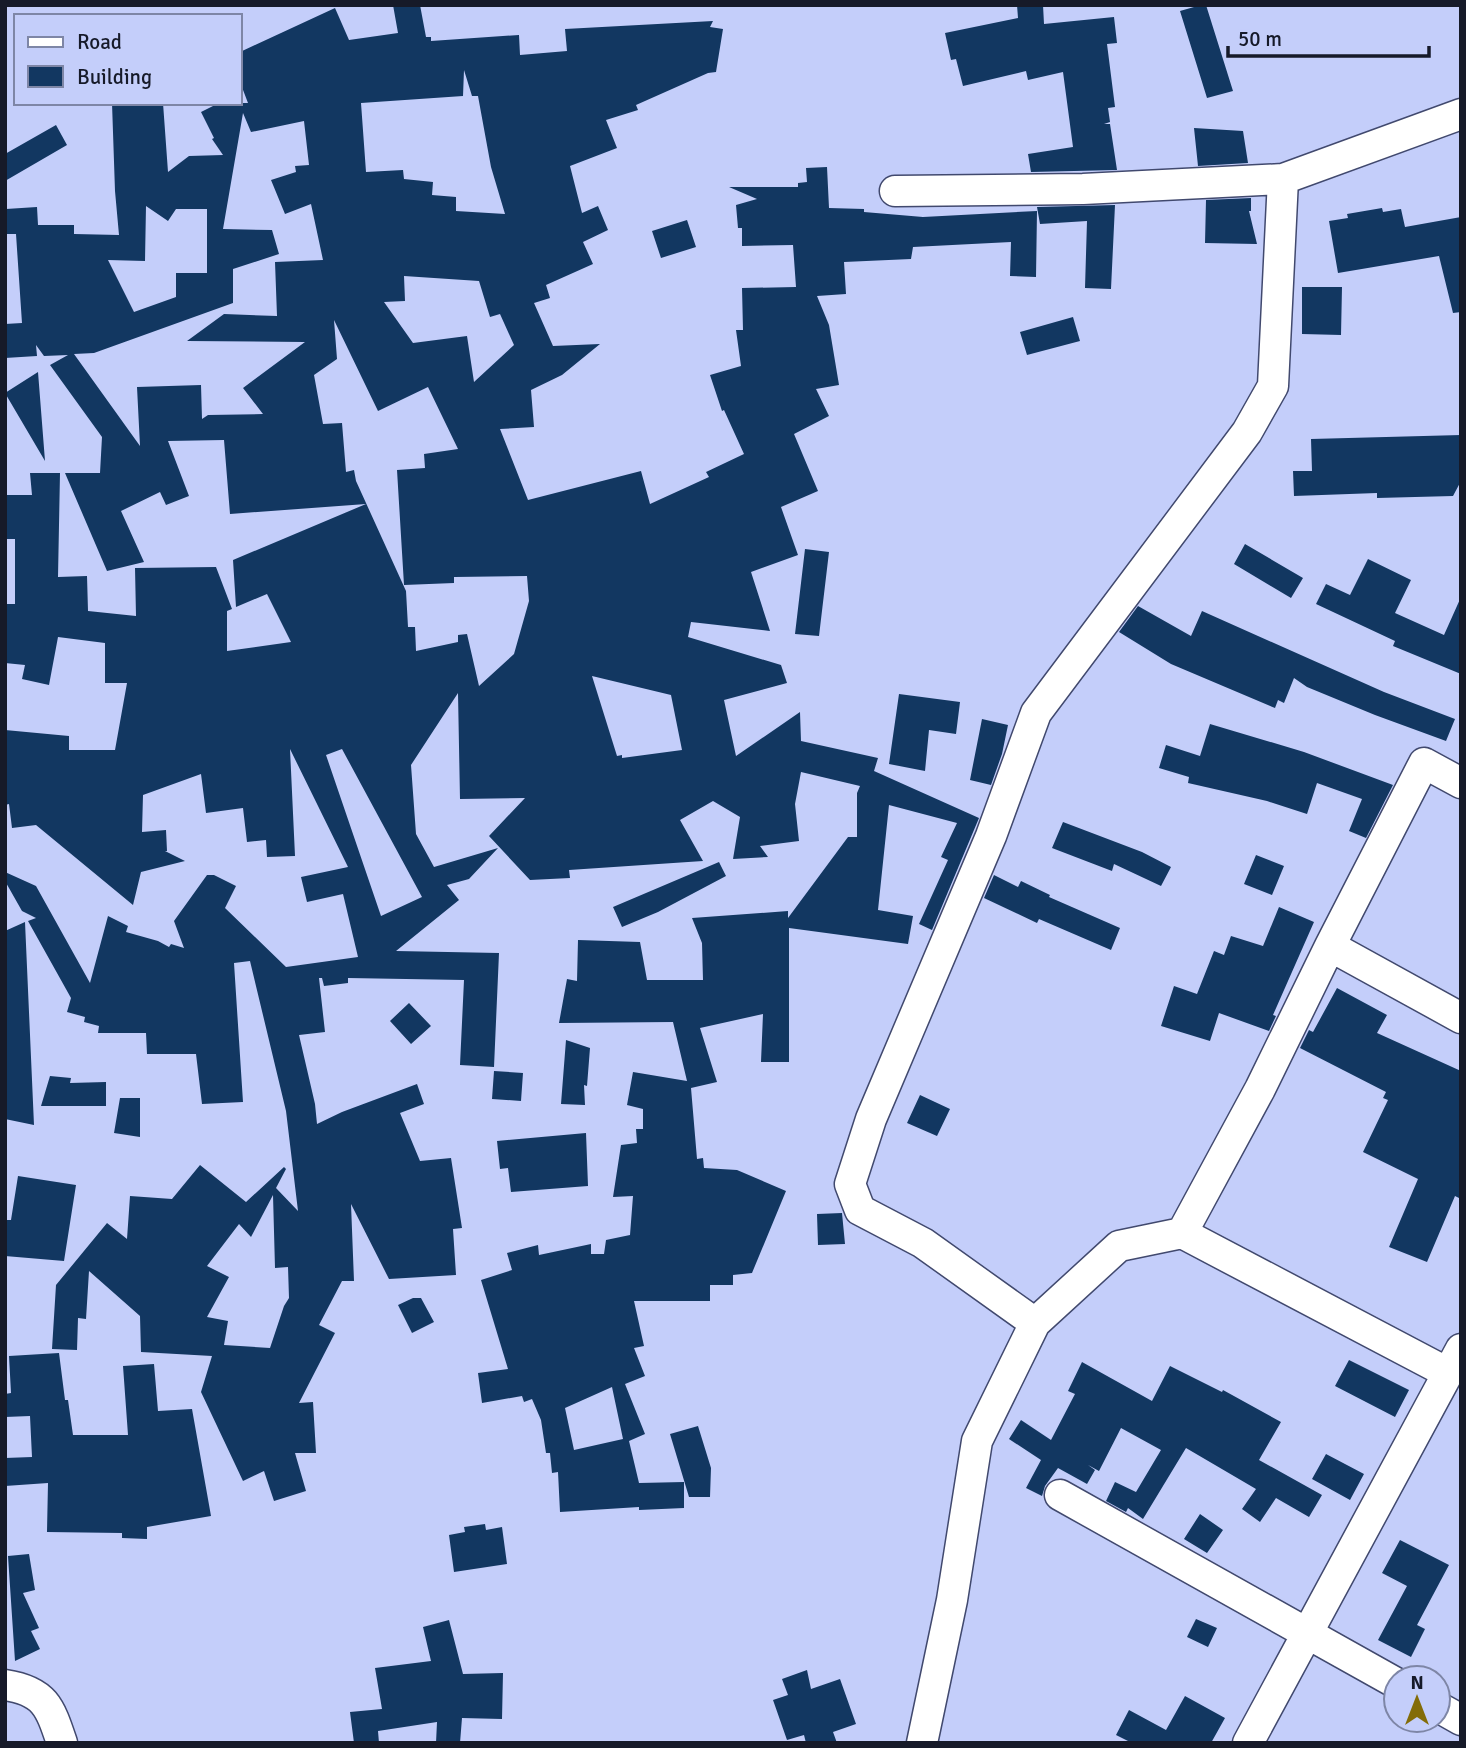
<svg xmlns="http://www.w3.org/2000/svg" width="1466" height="1748" font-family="Signika,sans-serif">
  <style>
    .building { fill: #123761; fill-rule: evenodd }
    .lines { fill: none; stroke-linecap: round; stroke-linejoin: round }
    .minor-casing { stroke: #41496e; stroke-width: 33 }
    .minor { stroke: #fff; stroke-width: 30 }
  </style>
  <rect width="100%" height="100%" fill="#c4cefa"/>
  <path class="building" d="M393,5H420L426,37H431V41L519,35L520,55L567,51L565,29L713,21L710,27L723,29L716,72L708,73L636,105L638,110L606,120L617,148L570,166L582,213L598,206L608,230L583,242L593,264L546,285L550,298L534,303L553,346L600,344L562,375L531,390L534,427L500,429L528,500L641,471L650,504L709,477L706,472L744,454L724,410L722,411L710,375L741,366L736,330H743L742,288L796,287L793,245L742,246V228H738L736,205L757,199L729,187H798V183L807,182L806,168L827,167L829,208L864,209V212L923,217L1037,211L1036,277L1010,276L1011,242L913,247L911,259L844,262L846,294L817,296L829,325L839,385L816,389L829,416L794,434L818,491L781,507L798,555L751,572L770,631L691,622L688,637L781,665L787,683L724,700L736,756L800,712L801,741L878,758L874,771L979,818L932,930L919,924L948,860L941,857L957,823L889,805L878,910L913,916L908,944L789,928V1062H761L763,1014L700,1028L717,1082L691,1088L697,1159L703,1158L704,1168L737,1170L786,1191L752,1273L733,1275V1285H710V1301H634L644,1346L634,1348L645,1376L625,1384L645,1434L629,1441L639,1483L684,1482V1508L639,1510V1507L560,1512L558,1472L552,1473L550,1453H546L541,1420L532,1399L524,1402L522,1396L482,1403L478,1373L508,1369L481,1280L512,1270L507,1253L538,1245L539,1255L591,1244V1254H604L606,1240L630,1235L633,1196L613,1197L621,1145L637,1143L636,1129H643V1109L627,1105L633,1072L687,1081L673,1022L559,1023L567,979L577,981L578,940L640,942L647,980H703L702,943L692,918L788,911V918L848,837H857V793L860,786L801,772L795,804L799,841L760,846L768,857L733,859L740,817L713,801L680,820L703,861L569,870L570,878L530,880L489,836L525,798L460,799L458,693L411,765L416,834L434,867L498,848L469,879L447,885L459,900L396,951L499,953L494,1067L460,1065L464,980L348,978V983L324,986L322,978H319L325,1032L299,1035L315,1104L317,1124L342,1112L417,1084L424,1104L400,1113L420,1161L451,1158L462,1228L453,1229L456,1275L389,1279L351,1204L354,1281H342L319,1325L335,1333L299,1403L313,1402L316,1453H295L306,1491L274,1501L264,1471L243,1481L201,1392L212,1356L141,1352L140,1316L89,1271L86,1319L78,1318L77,1350L52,1349L56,1285L107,1223L127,1239L130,1196L172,1199L200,1165L246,1202L284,1167L286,1169L276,1188L298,1211L286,1111L250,961L234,963L243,1102L202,1104L196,1054H147L146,1033H98L99,1026L84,1022L85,1017L67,1012L71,998L28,921L36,918L22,911L5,881V872L36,886L90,983L108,916L128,926L126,932L158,941L169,947L171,944L184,948L174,921L207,875H214L236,886L225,908L286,967L358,957L343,894L307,902L301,877L348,867L290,749L295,856L267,857L266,840L247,842L243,808L206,813L201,774L143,795L142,832L166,830L167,851H165L185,861L141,872L133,905L36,825L12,828L9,804L5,805V730L69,736V750H115L127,683H105V643L58,637L49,685L22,679L25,665L5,663V604H15V539H6V495H32L30,473H60L58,577L87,576L88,611L136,616L135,568L216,567L232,609L227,611V651L291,642L267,594L236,607L233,560L366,504L230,514L224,440L168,441L189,496L166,505L160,492L121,511L144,562L107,571L65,473H100L102,437L50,365L68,355L44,356L36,345L37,356L5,358V324L22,323L16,234H7L6,209L37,207L38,225H74V234L119,235L115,191L112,103H163L168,172L189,156L223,155L212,139L214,138L201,112L219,103H248L240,82V52L335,8L349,40L398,33ZM464,70L472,96H478L491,167L505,214L456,211V197L432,195L433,182L404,179L403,170L366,172L361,103L463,96ZM243,113L251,132L304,121L309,165L295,166L296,172L271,180L285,214L311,204L323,260L275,262L277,316L224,314L187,341L305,342L243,388L263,414L208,415L202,419L201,385L137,387L140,446L74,354L94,353L233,303V269L279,254L272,230L223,229ZM146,206L168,221L176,209H207V273H176V297L134,312L108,260L145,261ZM404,276L479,281L490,317L500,314L514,345L474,382L467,336L413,343L384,302L405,301ZM334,320L378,411L428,387L458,449L424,454L425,468L397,470L404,585L454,583V577L527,576L529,601L514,654L479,686L467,634L458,635V642L416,651L415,627H408L406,591L356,481L354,470L346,472L342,423L323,424L314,375L337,359ZM592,676L671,695L682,750L622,758V755L617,756ZM342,749L422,897L381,916L326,755ZM273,1195L275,1268L288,1267L289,1298L284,1306L270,1348L224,1345L228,1321L207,1317L229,1277L207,1266L239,1224L251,1237ZM612,1387L623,1439L574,1450L565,1408Z
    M1017,5H1043L1044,24L1114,17L1117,43L1107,44L1115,107L1108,108L1110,122L1104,124H1110L1117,170L1031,172L1028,154L1073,147L1063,72L1028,80L1026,71L963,86L956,59L951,60L945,33L1018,18Z
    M1201,5H1206L1233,91L1207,98L1180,11Z
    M56,125L67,145L5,181V154Z
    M1194,128L1243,131L1248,163L1198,166Z
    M1251,198V211H1249L1257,244L1205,243L1206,200Z
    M1115,205L1111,289L1085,288L1087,221L1040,224L1037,207Z
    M1382,208L1383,212L1401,209L1405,227L1461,217V312L1453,313L1439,256L1338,273L1329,221L1348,218L1347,214Z
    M687,220L696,247L661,258L652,231Z
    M1302,287H1342L1341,335L1302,334Z
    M1073,317L1080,341L1027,355L1020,332Z
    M38,372L45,461L5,393Z
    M1461,435V481L1453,496L1377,498V493L1294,496L1293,471H1312L1311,439Z
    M1245,544L1303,578L1291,598L1234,564Z
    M805,549L829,552L819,636L795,634Z
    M1368,559L1411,580L1395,613L1444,635L1461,597V674L1393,646L1395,641L1316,604L1326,584L1350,595Z
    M1138,606L1191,636L1202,611L1384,692L1455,719L1446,741L1375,715L1307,687L1294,678L1284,703L1278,700L1275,708L1171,664L1119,632Z
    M899,694L960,702L956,734L929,730L925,771L889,764Z
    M982,719L1008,725L1002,754L991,785L970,780Z
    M1210,724L1304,752L1393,785L1366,838L1349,831L1362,799L1317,783L1307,814L1267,801L1188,783L1189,777L1159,768L1166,745L1200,756Z
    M1063,822L1142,852L1171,867L1161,886L1114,864L1112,871L1052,848Z
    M1256,855L1284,866L1272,895L1244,884Z
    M719,862L726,876L658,912L622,927L613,907Z
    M994,875L1018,887L1021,881L1050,895L1049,897L1120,928L1111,950L1039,919L1037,923L984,898Z
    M1279,907L1314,922L1273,1015L1276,1016L1269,1031L1219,1013L1210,1041L1161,1026L1174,986L1197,994L1214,951L1224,955L1231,936L1263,946Z
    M25,922L34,1125L5,1119V931Z
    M1337,988L1387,1015L1377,1033L1461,1071V1199L1455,1196L1427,1262L1389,1247L1418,1179L1363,1152L1388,1100L1383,1098L1386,1092L1300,1048L1309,1030L1313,1032Z
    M409,1003L431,1026L411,1044L390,1021Z
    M566,1040L590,1048L587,1086L584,1085L585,1105L561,1104Z
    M494,1071L523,1073L521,1101L492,1099Z
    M50,1076L71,1078L70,1083L106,1082V1106H41Z
    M920,1095L950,1109L937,1136L907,1123Z
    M120,1098H140V1137L114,1133Z
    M586,1133L588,1186L511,1192L508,1168L500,1169L497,1141Z
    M18,1176L76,1185L64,1261L5,1256V1220H11Z
    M842,1213L845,1244L818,1245L817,1214Z
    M413,1298H421L434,1322L412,1333L398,1305Z
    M59,1353L65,1400H68L73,1435H128L123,1366L154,1364L158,1411L192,1409L211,1516L147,1527V1539L122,1538V1533L47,1532L48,1483L5,1486V1458L32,1457L30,1416L5,1417V1394L11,1393L9,1356Z
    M1349,1360L1409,1390L1395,1417L1335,1386Z
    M1082,1362L1152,1401L1170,1366L1222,1392L1223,1390L1281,1422L1259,1460L1322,1495L1309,1517L1276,1498L1260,1522L1242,1509L1256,1489L1186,1448L1143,1519L1128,1508L1126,1512L1106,1501L1115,1482L1136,1492L1161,1450L1121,1428L1099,1471L1088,1465L1095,1470L1087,1484L1058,1468L1045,1486L1042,1496L1026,1488L1041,1460L1009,1439L1021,1420L1051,1440L1075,1394L1068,1391Z
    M698,1426L711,1468L710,1497H689L670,1434Z
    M1326,1454L1364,1474L1350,1500L1312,1479Z
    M1200,1514L1223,1530L1207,1553L1184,1539Z
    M485,1524L486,1530L502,1527L507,1564L454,1572L449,1535L465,1532L464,1527Z
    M1400,1540L1449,1565L1417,1625L1425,1629L1411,1657L1378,1640L1407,1586L1382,1573Z
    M29,1554L35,1590L23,1593L39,1628L31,1631L40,1649L15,1661L8,1556Z
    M1196,1619L1217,1628L1208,1647L1187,1637Z
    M449,1620L463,1674L503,1673L502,1719L462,1718L460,1743H436L437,1722L378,1731L379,1743H354L350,1712L382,1709L375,1668L431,1661L423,1627Z
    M807,1670L811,1689L840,1679L856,1724L833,1732L837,1743H806L804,1735L787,1740L773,1700L788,1695L782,1679Z
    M1185,1696L1225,1718L1211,1743H1132L1116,1735L1129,1710L1166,1730Z"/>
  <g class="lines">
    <defs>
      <path id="minor" d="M895,191L1083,189L1283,179L1461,114
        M1330,946L1461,1018
        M1182,1233L1448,1373
        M1035,1323L923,1243L860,1210L850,1184L871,1119L991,836L1036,713L1247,432L1273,386L1283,179
        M1060,1495L1396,1683
        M5,1685C45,1691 50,1707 62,1743
        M1438,1707L1461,1720
        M922,1743L952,1600L977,1441L1035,1323L1119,1246L1182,1233L1260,1089L1330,946L1424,763L1461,783
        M1248,1743L1461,1349"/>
    </defs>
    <use href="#minor" class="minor-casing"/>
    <use href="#minor" class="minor"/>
  </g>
  <rect width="1466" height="1748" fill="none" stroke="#161a29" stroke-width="14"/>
  <rect x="14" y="14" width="228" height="91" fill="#c4cefa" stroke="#7e86a6" stroke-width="2"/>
  <rect x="28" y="37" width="35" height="10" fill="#ffffff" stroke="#7e86a6" stroke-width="2"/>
  <text x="77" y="49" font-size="21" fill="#161a29">Road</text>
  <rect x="28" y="66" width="35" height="21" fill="#123761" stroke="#7e86a6" stroke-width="2"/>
  <text x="77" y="84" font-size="21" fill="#161a29">Building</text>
  <g transform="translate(1417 1699)"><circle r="33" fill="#c4cefa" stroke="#7e86a6" stroke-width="2"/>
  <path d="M0-5L12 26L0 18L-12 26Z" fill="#836c08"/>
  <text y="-10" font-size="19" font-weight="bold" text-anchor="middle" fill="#161a29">N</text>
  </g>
  <path d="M1228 46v10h201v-10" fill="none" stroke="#161a29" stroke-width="3.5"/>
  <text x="1238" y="46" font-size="21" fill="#161a29" stroke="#c4cefa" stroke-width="5" paint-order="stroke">50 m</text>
</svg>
